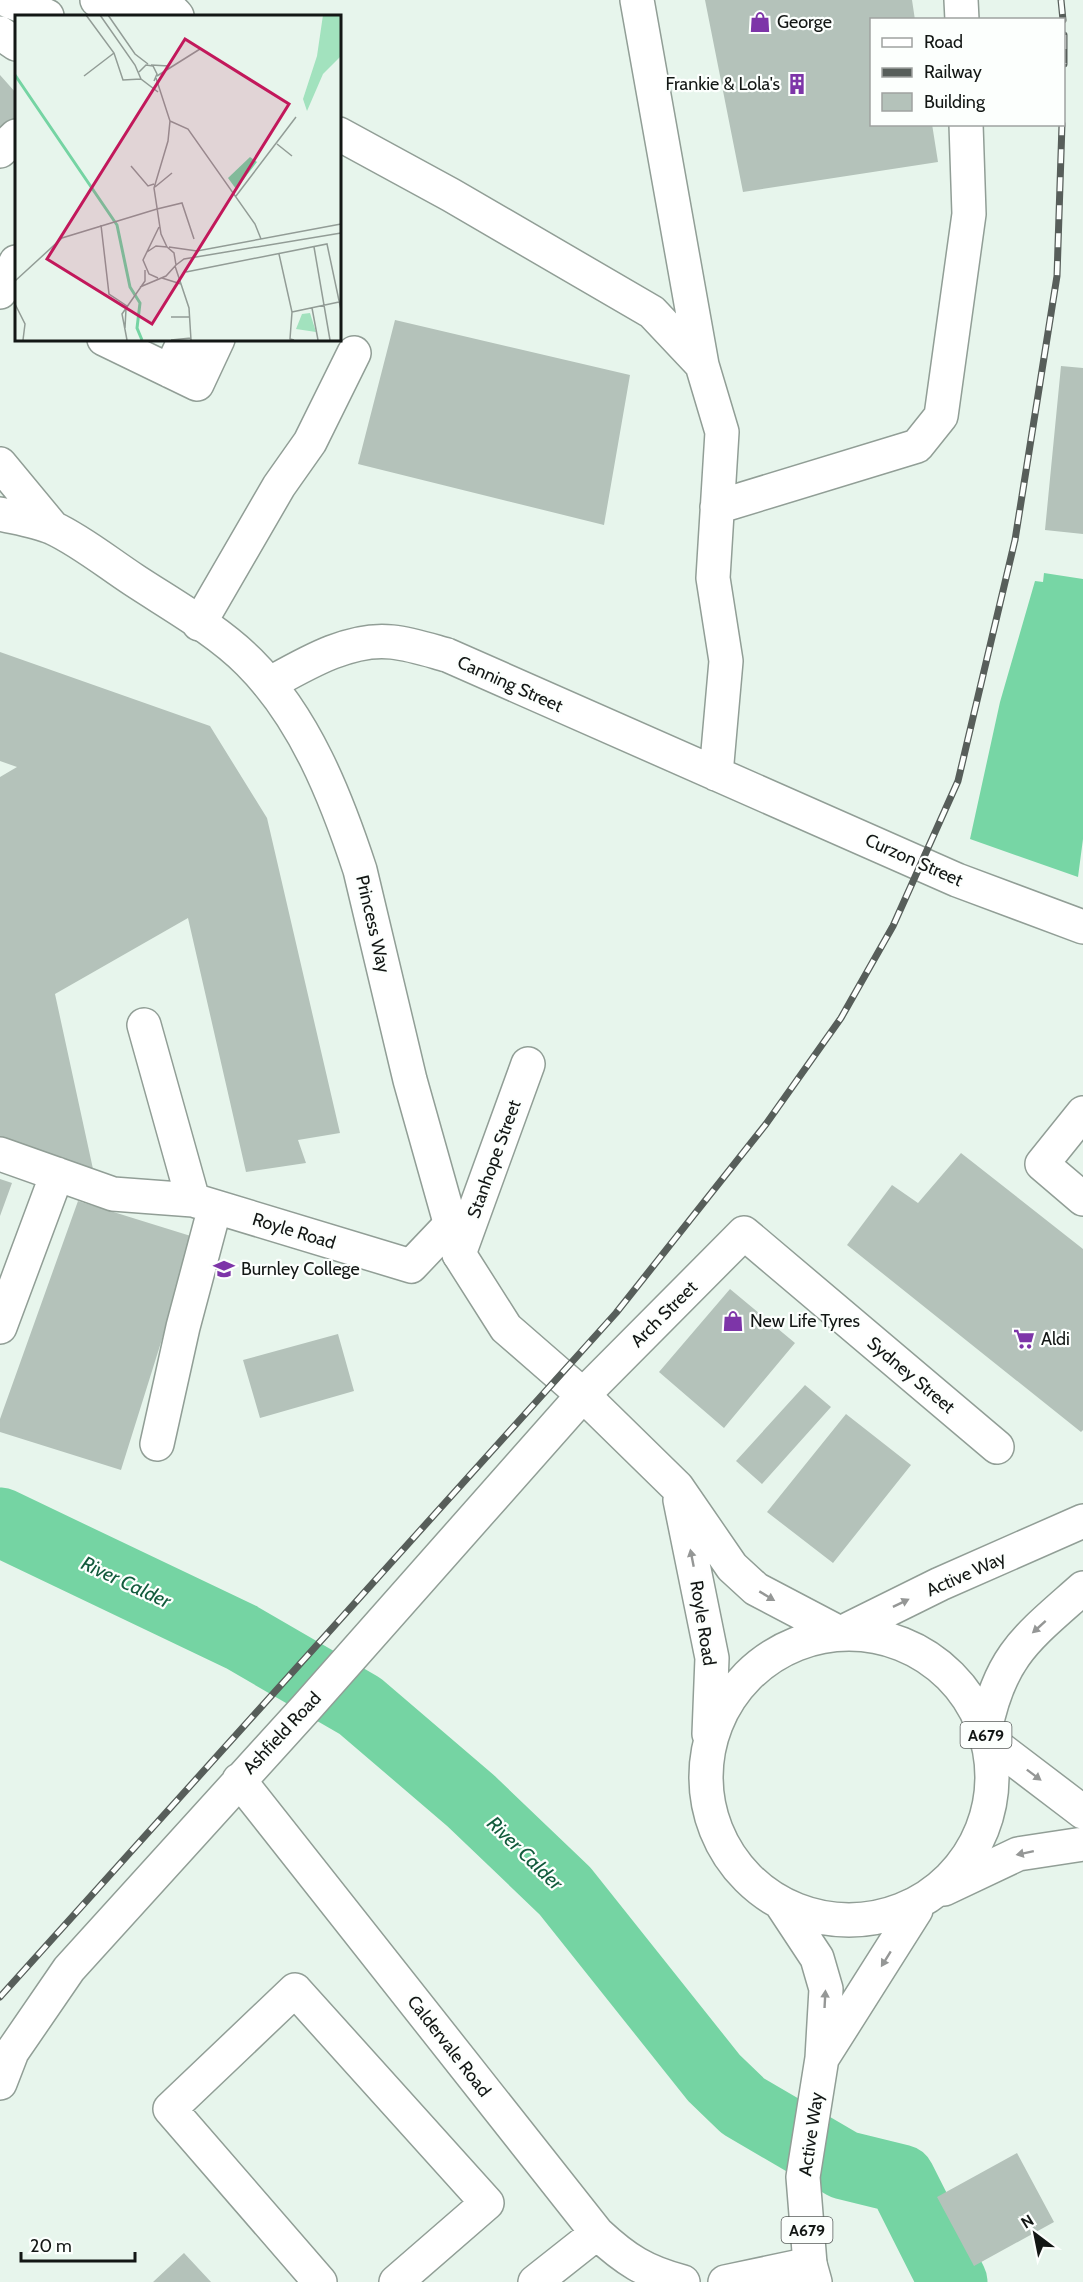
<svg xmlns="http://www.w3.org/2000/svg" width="1083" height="2282" font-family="Cabin,sans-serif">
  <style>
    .forest { fill: #77d6a5 }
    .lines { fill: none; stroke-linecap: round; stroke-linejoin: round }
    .river { stroke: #75d4a3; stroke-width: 69 }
    .building { fill: #b4c2ba }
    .minor-casing { stroke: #919e96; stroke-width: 36 }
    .major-casing { stroke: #919e96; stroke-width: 36 }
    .minor { stroke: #fff; stroke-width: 33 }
    .major { stroke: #fff; stroke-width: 33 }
    .rail-casing { stroke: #575e5a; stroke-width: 7 }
    .rail { stroke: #fcfffd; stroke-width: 4.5; stroke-dasharray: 14; stroke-linecap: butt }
    .oneway { fill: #959796 }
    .labels { text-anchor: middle; stroke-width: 4.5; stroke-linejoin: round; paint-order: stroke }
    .shield { fill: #fcfffd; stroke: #595d5b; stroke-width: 1.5 }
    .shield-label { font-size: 16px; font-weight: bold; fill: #131715 }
    .poi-label { font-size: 18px; fill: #131715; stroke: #fcfffd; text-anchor: start }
    .street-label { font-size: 18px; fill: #131715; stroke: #fcfffd }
    .water-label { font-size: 20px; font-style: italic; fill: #125b3c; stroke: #fcfffd }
    .inset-river { fill: none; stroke: #75d4a3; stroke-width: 3 }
    .inset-road { fill: none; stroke: #929c96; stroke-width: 1.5 }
    .view { fill: #c2185b; fill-opacity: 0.15; stroke: #c2185b; stroke-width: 3 }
    .inset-edge { fill: none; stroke: #131715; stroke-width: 3 }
  </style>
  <rect width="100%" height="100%" fill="#e7f5ec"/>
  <path class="forest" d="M1044,573L1083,579V839L1078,877L970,839L1000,702L1035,581L1043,582Z"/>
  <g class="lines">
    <path class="river" d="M0,1522L241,1637L360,1706L471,1801L565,1891L714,2078L743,2106L844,2165L901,2179L953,2282"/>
  </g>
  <path class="building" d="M705,0H912L915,20H872V124H932L938,162L743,192Z
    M0,75L16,93V122L0,137Z
    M395,320L630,375L604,525L358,464Z
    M1061,366L1083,368V534L1045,530Z
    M0,652L210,726L267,818L340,1133L298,1140L306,1163L246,1172L188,918L55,994L93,1169L0,1141V777L17,767L0,761Z
    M961,1153L1083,1249V1430L1081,1432L847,1245L892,1185L918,1203Z
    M0,1179L12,1183L0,1216Z
    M78,1201L194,1237L121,1470L0,1432V1419Z
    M730,1289L795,1343L724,1428L659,1372Z
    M338,1334L354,1391L260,1418L243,1360Z
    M805,1385L831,1407L762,1484L736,1461Z
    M846,1414L911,1465L833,1563L767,1512Z
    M1017,2153L1054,2222L974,2266L937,2197Z
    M184,2253L211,2282H153Z"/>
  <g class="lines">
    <defs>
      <path id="minor" d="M6,0L47,16
        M97,0L128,16
        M637,0L702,365
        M961,0L962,20
        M128,16C141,0 164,0 177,16
        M0,33L16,44
        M339,134L451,195L652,312L702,365L722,432L713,578L726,661L716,774
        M0,151L16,136
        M0,292L16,262
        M104,339L197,384L218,339
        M170,371L185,339
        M717,507L917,446L941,416L969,214L966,124
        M199,624L279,486L310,442L354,353
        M269,684C305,664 350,637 392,642C411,644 429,650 447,655L957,880L1083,927
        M144,1025L193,1200
        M1083,1113L1042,1164L1083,1199
        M0,1154L113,1194L193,1200L411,1266L450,1225
        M459,1254L528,1064
        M0,1327L57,1174
        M157,1444L183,1327L215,1207
        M987,1739L1083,1812
        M239,1780L597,2233C626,2260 645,2272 683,2282
        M944,1889L1018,1854L1083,1844
        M0,2083L12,2052L69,1969L306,1708L583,1395L744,1233L997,1447
        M320,2282L170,2109L295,1990L487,2203L396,2282
        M535,2282L597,2233
        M725,2282L810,2264"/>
      <path id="major" d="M0,464L53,528
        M0,514C17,518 37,521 53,528C81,541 108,563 134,580C172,605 217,630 249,662C305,718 336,797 360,870L410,1080L459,1254L506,1328L583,1395L677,1487L732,1567L756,1589L834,1630
        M680,1500L712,1658L709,1734
        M849,1629L940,1584L1083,1521
        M706 1777a143 143 0 1 1 286 0a143 143 0 1 1-286 0Z
        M985,1731C1000,1655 1028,1637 1083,1588
        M782,1905L817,1958L826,1989L822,2058L803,2177L810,2264L815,2282
        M823,2057L916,1910"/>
    </defs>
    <use href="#minor" class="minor-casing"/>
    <use href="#major" class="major-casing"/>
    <use href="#minor" class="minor"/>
    <use href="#major" class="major"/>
    <defs>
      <path id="rail" d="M1061,0L1063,20
        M1064,35V64
        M0,1997L616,1313L766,1124L841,1018L893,926L958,781L1015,540L1057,276L1062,124"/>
    </defs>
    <use href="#rail" class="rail-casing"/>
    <use href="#rail" class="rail"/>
  </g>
  <defs><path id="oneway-solid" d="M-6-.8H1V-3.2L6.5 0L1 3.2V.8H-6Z" transform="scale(1.5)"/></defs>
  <g class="oneway">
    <use href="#oneway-solid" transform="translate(692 1558) rotate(-101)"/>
    <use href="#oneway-solid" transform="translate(767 1596) rotate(31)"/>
    <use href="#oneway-solid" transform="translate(901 1603) rotate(-26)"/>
    <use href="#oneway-solid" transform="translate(1039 1627) rotate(138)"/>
    <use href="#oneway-solid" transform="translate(1034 1775) rotate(37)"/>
    <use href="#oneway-solid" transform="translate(1025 1853) rotate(168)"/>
    <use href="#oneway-solid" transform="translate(886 1959) rotate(122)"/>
    <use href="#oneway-solid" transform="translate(825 1999) rotate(-87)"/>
  </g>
  <defs>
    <symbol id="shop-bare" viewBox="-9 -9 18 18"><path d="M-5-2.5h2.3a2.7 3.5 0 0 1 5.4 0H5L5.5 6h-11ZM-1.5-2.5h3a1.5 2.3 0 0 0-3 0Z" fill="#7d35a8" stroke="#fcfffd" stroke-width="2.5" paint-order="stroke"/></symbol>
    <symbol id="building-bare" viewBox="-9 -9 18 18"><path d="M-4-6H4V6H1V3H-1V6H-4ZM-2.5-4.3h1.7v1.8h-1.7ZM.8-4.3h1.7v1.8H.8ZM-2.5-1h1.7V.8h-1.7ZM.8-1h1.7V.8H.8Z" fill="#7d35a8" stroke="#fcfffd" stroke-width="2.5" paint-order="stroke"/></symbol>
    <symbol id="university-bare" viewBox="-9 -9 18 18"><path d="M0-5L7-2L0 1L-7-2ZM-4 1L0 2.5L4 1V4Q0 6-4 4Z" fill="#7d35a8" stroke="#fcfffd" stroke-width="2.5" paint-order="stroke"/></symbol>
    <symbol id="supermarket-bare" viewBox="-9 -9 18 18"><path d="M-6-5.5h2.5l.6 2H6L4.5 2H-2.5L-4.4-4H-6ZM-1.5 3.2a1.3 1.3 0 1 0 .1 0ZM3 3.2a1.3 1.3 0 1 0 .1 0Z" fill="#7d35a8" stroke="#fcfffd" stroke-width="2.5" paint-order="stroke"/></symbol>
  </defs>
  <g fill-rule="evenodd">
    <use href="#shop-bare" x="745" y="7" width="30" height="30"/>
    <use href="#building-bare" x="782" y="69" width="30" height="30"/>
    <use href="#university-bare" x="209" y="1254" width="30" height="30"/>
    <use href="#shop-bare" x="718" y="1306" width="30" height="30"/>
    <use href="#supermarket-bare" x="1009" y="1324" width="30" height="30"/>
  </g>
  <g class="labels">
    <g class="shield">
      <rect x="960.5" y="1722" width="51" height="26" rx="4.5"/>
      <rect x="781.5" y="2217" width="51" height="26" rx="4.5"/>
    </g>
    <g class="shield-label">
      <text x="986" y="1741">A679</text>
      <text x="807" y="2236">A679</text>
    </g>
    <g class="poi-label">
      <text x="777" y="28">George</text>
      <text x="780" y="90" text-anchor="end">Frankie &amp; Lola's</text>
      <text x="241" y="1275">Burnley College</text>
      <text x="750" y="1327">New Life Tyres</text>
      <text x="1041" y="1345">Aldi</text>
    </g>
    <g class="street-label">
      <text transform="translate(510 684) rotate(24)" y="6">Canning Street</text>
      <text transform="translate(914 860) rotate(24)" y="6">Curzon Street</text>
      <text transform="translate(373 924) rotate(77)" y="6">Princess Way</text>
      <text transform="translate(494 1159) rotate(-70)" y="6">Stanhope Street</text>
      <text transform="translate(294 1231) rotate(17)" y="6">Royle Road</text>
      <text transform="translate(664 1314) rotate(-45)" y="6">Arch Street</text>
      <text transform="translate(911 1375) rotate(40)" y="6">Sydney Street</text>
      <text transform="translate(966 1574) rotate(-24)" y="6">Active Way</text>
      <text transform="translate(703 1623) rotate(81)" y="6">Royle Road</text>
      <text transform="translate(282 1733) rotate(-47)" y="6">Ashfield Road</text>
      <text transform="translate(449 2046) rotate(52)" y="6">Caldervale Road</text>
      <text transform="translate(811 2134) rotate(-82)" y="6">Active Way</text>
    </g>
    <g class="water-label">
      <text transform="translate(126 1582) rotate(25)" y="7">River Calder</text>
      <text transform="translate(525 1853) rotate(44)" y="7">River Calder</text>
    </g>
  </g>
  <g transform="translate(15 15)">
    <rect width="326" height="326" fill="#e7f5ec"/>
    <path d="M308,0H325V42L308,59L292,96L288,84L302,41ZM295,298L301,317L281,314L287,299Z" fill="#a2e2be"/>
    <path d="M235,142L242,147L221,174L213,163Z" fill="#77d6a5"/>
    <path class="inset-river" d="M0,60L102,210L115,272L125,288L122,313L127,325"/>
    <path class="inset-road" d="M71,0L99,38L108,65L126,64M85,0L120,50L126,64L143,77M93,0L120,39L133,49M136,50L154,51M124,57L131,50L138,51L142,59L139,66M69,61L99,38M142,61L185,34M141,63L155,106L153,126L139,173L146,219L152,232M155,106L173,114L240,209L246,224M262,129L277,141M116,151L133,171L139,169M140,172L157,158M221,181L281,102M86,210L94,279L112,291M154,232L182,236L326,209M299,232L315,325M264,239L277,297L275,324L279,325M161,250L169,244L326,218M160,251L174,293L176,325M171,257L312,229L326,295M143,263L134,259L128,245L144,212M147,263L166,269M0,266L47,223L142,194L167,188L179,224M125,272L151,261L161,250L159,238L152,232L141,231L132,237M0,289L10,309L8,325M297,293L303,325M277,297L324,287M156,302H175M110,313L111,294M112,325L107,299L130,266V255M156,325L176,323"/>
    <path class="view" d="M170,24L274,89L137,309L32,244Z"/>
    <rect width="326" height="326" class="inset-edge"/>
  </g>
  <rect x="870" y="18" width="195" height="108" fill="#fcfffd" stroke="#9fa2a0" stroke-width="1.5"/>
  <rect x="882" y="38" width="30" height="9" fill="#ffffff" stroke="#9fa2a0" stroke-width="1.5"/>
  <text x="924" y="48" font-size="18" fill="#131715">Road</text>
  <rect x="882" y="68" width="30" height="9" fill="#575e5a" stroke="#9fa2a0" stroke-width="1.5"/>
  <text x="924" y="78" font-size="18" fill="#131715">Railway</text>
  <rect x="882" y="93" width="30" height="18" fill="#b4c2ba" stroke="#9fa2a0" stroke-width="1.5"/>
  <text x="924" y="108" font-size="18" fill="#131715">Building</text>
  <g transform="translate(1035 2234) rotate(328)" stroke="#fcfffd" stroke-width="4.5" paint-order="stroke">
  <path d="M0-4.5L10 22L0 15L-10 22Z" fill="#131715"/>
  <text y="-9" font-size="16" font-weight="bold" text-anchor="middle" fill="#131715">N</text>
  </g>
  <path d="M21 2252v9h114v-9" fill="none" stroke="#131715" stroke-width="3"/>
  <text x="30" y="2252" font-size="18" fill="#131715" stroke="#fcfffd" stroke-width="4.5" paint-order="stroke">20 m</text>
</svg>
